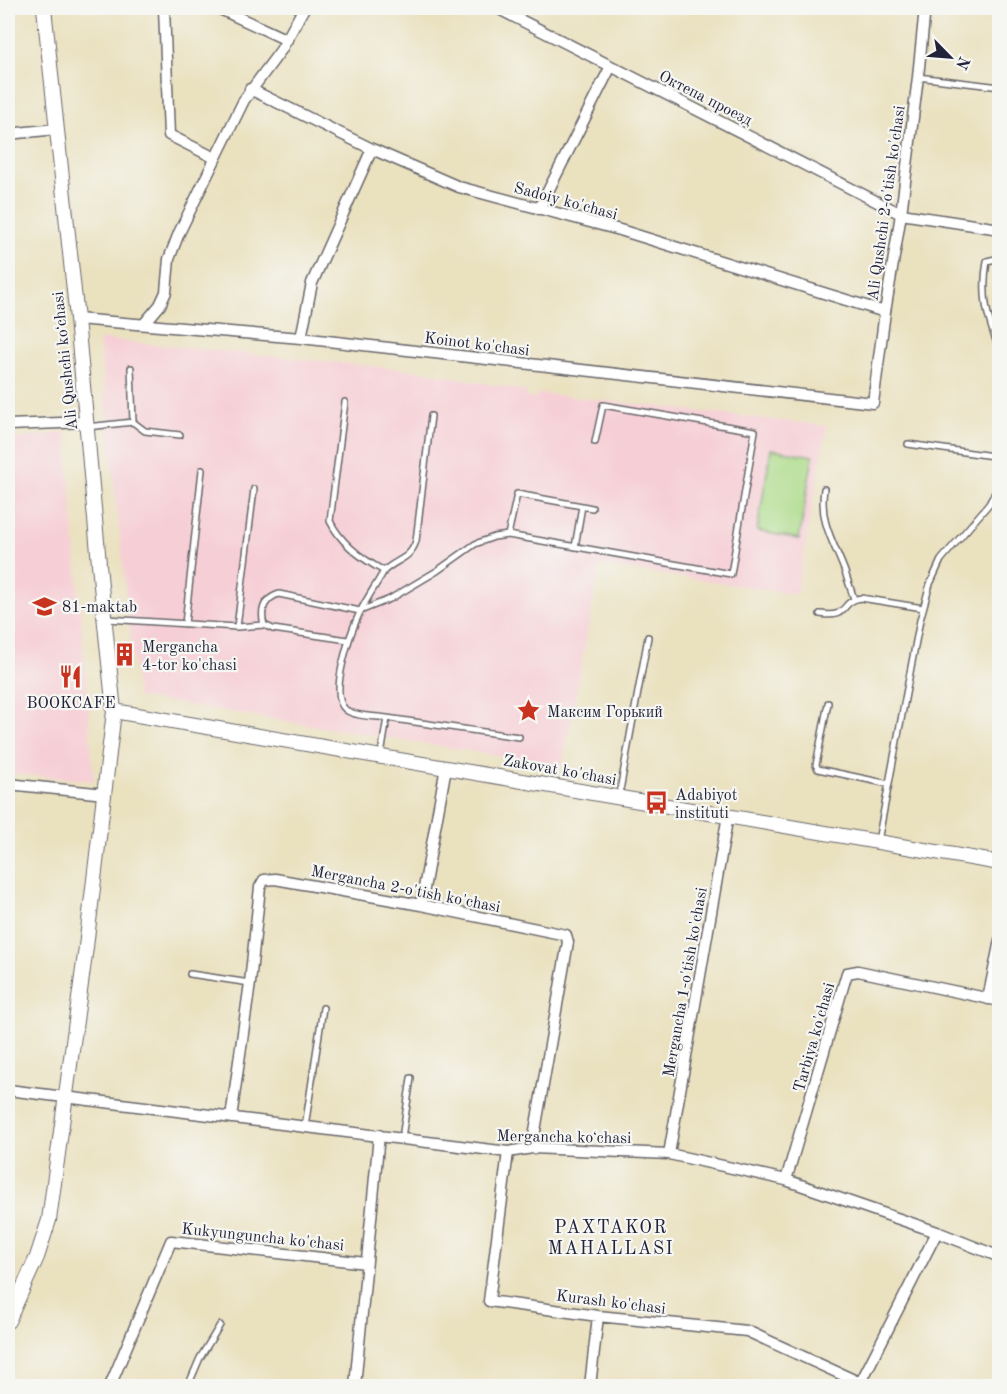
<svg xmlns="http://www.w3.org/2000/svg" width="1007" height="1394" font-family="'Old Standard TT',serif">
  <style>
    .built { fill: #f6cfd6 }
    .green { fill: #acdb89; stroke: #677e62; stroke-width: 1.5 }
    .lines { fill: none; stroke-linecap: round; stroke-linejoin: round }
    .lane-casing { stroke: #686569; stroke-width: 8 }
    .street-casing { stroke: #686569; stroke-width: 13 }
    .secondary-casing { stroke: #686569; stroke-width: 16 }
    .lane { stroke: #fff; stroke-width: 5 }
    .street { stroke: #fff; stroke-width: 10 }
    .secondary { stroke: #fff; stroke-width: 14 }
    .labels { text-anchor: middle; stroke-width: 4.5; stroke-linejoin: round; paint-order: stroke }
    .street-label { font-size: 16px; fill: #22223b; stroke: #f6f6f2 }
    .poi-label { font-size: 16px; fill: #22223b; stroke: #f6f6f2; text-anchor: start }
    .neighbourhood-label { font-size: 18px; letter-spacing: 1.5px; fill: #22223b; stroke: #f6f6f2 }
  </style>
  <rect width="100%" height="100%" fill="#f6f6f2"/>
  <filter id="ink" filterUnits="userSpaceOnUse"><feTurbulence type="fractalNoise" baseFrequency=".0167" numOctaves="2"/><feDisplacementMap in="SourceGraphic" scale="12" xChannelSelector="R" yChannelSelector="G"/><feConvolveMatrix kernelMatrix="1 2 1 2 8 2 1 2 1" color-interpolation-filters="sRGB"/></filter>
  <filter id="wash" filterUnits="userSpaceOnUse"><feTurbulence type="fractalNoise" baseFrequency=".008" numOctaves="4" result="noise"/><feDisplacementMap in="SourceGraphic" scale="24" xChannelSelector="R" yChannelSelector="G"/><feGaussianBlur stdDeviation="1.35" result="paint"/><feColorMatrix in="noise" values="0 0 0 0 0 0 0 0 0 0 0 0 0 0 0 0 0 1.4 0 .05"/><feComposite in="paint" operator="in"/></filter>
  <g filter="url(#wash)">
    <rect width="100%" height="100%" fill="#eae1bf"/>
    <path class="built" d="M99,339L422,371L526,391V397L536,398L537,393L827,426L796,594L600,565L562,766L137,697Z
      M66,432L94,781L8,773V440Z"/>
    <path class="green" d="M771,449L813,456L799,539L757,531Z"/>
  </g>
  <g filter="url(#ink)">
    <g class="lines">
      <defs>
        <path id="lane" d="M918,77L1000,87
          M1000,258L987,261C981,296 987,318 1000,351
          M345,402L330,521C341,544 362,559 384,571
          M133,422L145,431L180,435
          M87,427L133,422L131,368
          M908,444L1000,457
          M824,489C819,523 834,542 845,572C848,581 851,590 854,599
          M582,506L592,508
          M508,535L517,494L582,506L575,547
          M820,614C850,619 839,601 861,598L923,608
          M107,619L237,627L264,625
          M185,624L202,470
          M237,627L254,489
          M348,640L273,629L264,625C260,610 264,599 279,594L360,611L390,599L437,571L475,544L494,537L508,535L731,574L755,431L603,405L595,442
          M828,703L816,765L818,769L889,784
          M387,718L519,737
          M381,755L387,718C375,716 356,717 346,710C327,696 352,629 360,612C367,598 376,585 384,571C396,559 410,560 416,541L431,416
          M619,796L648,637
          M878,841L920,620L930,584L941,560L989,504L996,491L1000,464
          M190,974L250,983
          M305,1127L323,1008
          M402,1138L411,1078
          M188,1386L200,1358L220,1325"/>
        <path id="street" d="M164,8L169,135L215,158
          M218,8L287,40
          M497,8L901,214L1000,229
          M250,89L372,149L459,187L620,230L885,312
          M8,134L56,129
          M539,209L611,66
          M77,319L301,338L873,403L885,312L901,214L918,77L925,8
          M144,324L160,305L166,292L169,259L179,233L244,100L281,50L304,8
          M301,338L312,283L372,149
          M8,425L87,422
          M8,784L105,794
          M421,905L446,767
          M988,999L1000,940
          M8,1090L508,1152L532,1148L669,1154L786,1180L937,1232L1000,1257
          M231,1118L250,983L260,887L264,880L275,879L421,905L566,935L568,942L532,1148
          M508,1152L489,1301L598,1316L747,1331L867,1386
          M669,1154L728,815
          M786,1180L847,973L858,971L1000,1001
          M110,1386L171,1241L366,1263
          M355,1386L379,1135
          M590,1386L598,1316
          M859,1386L937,1232"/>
        <path id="secondary" d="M114,711L1000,863
          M8,1321L37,1257L49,1220L86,947L114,711L101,586L77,319L44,8"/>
      </defs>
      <use href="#lane" class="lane-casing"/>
      <use href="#street" class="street-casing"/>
      <use href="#secondary" class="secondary-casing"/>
      <use href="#lane" class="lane"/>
      <use href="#street" class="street"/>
      <use href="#secondary" class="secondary"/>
    </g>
  </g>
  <defs>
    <symbol id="school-bare" viewBox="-9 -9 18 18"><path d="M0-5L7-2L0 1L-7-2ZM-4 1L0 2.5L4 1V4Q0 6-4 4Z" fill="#c8321e" stroke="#f6f6f2" stroke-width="2.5" paint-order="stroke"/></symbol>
    <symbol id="building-bare" viewBox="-9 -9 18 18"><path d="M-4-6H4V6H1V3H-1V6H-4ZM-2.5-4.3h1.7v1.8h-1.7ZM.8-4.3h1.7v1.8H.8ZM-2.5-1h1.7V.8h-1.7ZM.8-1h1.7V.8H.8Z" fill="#c8321e" stroke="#f6f6f2" stroke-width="2.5" paint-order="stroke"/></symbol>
    <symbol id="restaurant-bare" viewBox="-9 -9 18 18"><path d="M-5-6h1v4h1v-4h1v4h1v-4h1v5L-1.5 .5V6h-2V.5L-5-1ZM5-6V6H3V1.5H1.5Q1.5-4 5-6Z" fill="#c8321e" stroke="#f6f6f2" stroke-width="2.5" paint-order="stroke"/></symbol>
    <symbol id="sight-bare" viewBox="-9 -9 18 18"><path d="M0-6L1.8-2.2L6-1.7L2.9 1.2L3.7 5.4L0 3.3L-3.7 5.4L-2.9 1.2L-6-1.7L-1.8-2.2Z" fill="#c8321e" stroke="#f6f6f2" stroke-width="2.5" paint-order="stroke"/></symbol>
    <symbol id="bus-bare" viewBox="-9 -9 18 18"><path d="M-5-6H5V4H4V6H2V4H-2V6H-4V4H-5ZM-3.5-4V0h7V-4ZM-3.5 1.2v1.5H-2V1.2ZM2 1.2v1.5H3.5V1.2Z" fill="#c8321e" stroke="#f6f6f2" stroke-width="2.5" paint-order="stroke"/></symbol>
  </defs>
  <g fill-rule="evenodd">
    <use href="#school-bare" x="28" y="590" width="33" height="33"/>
    <use href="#building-bare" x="108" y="638" width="33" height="33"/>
    <use href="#restaurant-bare" x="54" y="660" width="33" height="33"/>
    <use href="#sight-bare" x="512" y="694" width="33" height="33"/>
    <use href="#bus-bare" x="640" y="786" width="33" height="33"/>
  </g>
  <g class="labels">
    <g class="street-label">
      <text transform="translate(706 97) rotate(27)" y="6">Октепа проезд</text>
      <text transform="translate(566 200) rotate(15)" y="6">Sadoiy ko'chasi</text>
      <text transform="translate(885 203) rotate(-82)" y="6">Ali Qushchi 2-o'tish ko'chasi</text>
      <text transform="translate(477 343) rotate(7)" y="6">Koinot ko'chasi</text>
      <text transform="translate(64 361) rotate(-96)" y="6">Ali Qushchi koʻchasi</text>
      <text transform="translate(560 769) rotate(10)" y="6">Zakovat ko'chasi</text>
      <text transform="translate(406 888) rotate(11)" y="6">Mergancha 2-o'tish ko'chasi</text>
      <text transform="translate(684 982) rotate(-80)" y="6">Mergancha 1-o'tish ko'chasi</text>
      <text transform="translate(813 1037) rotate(-74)" y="6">Tarbiya ko'chasi</text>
      <text transform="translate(564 1136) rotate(1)" y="6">Mergancha koʻchasi</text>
      <text transform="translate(263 1236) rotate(6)" y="6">Kukyunguncha ko'chasi</text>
      <text transform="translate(611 1301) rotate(7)" y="6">Kurash ko'chasi</text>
    </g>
    <g class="poi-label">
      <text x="62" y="612">81-maktab</text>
      <text x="142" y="652">Mergancha<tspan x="142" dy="18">4-tor ko'chasi</tspan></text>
      <text x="71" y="708" text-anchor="middle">BOOKCAFE</text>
      <text x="547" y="717">Максим Горький</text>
      <text x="675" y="800">Adabiyot<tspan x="675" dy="18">instituti</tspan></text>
    </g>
    <g class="neighbourhood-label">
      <text x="611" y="1233">PAXTAKOR<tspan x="611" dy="21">MAHALLASI</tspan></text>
    </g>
  </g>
  <rect width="1007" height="1394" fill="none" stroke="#f6f6f2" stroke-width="30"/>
  <g transform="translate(950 57) rotate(115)" stroke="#f6f6f2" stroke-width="4.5" paint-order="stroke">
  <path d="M0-4.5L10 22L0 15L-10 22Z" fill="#22223b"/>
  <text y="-9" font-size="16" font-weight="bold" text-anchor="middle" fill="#22223b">N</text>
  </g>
</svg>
